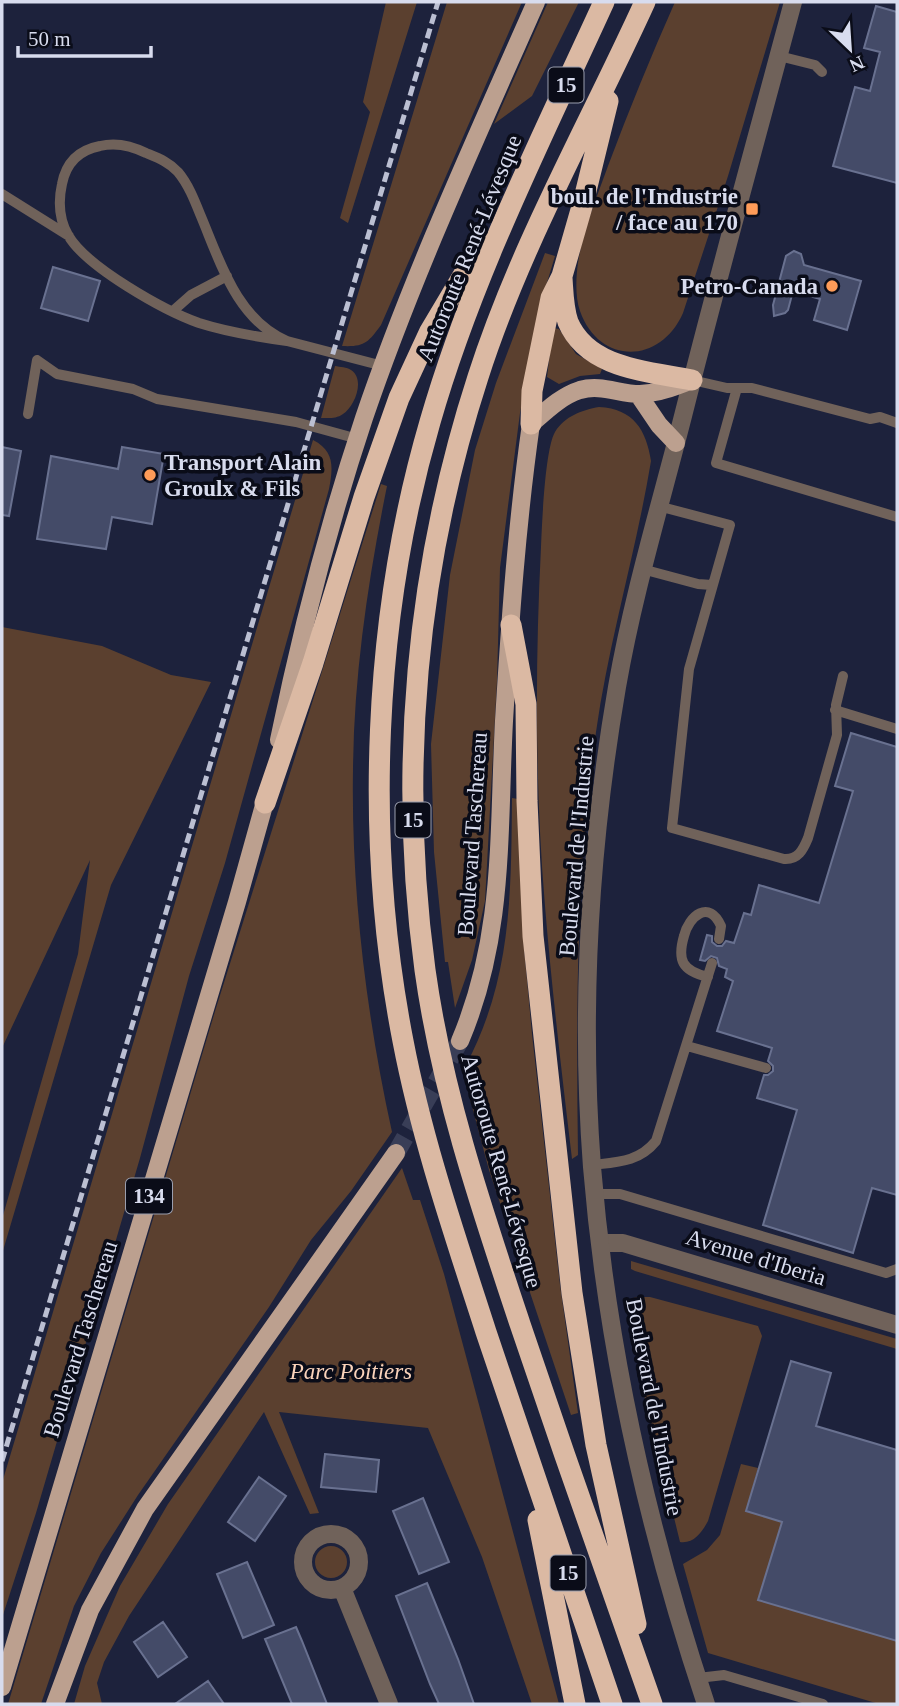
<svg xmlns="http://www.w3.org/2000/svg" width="899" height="1706" font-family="Georgia,serif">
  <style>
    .green { fill: #5b402f }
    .building { fill: #444b68; stroke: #697190; stroke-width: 2 }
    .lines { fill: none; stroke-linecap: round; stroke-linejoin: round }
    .primary-tunnel { stroke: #393e57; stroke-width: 18; stroke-dasharray: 18 9; stroke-linecap: butt }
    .service { stroke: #70625a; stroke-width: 10 }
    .minor { stroke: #70625a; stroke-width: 18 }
    .tertiary { stroke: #70625a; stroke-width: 18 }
    .primary { stroke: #bca08f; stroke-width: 18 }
    .motorway { stroke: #dbb9a3; stroke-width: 21 }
    .rail { stroke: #bbbfd2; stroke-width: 5; stroke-dasharray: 10 5; stroke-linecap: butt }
    .poi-dot { fill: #fe9b58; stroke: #0a0c18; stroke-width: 2.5 }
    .labels { text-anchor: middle; stroke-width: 7; stroke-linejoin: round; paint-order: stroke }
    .shield { fill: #0a0c18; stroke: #9a9eae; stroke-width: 2 }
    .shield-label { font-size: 21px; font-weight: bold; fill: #d8dcee }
    .poi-label { font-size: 23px; font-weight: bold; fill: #d8dcee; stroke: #0a0c18; text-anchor: end }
    .street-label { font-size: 23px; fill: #d8dcee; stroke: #0a0c18 }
    .park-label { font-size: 23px; font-style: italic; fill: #fad3bb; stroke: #0a0c18 }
  </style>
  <rect width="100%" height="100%" fill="#1d223c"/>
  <path class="green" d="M386,2H417L348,223L340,218L370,112L363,102Z
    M447,2H522L381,325C368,343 364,347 342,346Z
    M548,2H579L532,96L494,124Z
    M675,2H780L728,176L683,313C660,365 599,365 580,311C575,297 576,277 578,263C583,229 597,197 608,166C629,110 651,56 675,2Z
    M545,253L555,256L540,306L520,413L500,568L497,681L485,901L472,960L455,1008L448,962H445L434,852L431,744L450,575L475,450L496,383Z
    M553,328L559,329L576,354L602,369L600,374L580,376L559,384L547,377Z
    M335,366C340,367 347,367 351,370C366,380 354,407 343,414C336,419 329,418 321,418Z
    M599,407C634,409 646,430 651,461C636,552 609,640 596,732C576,872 576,1013 578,1155L572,1159C562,1075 552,991 545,906C535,787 535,667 541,547C542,524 545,449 555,432C565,416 582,410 599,407Z
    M313,440C335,451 333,468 329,489L225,863L189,976L140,1158L36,1513L2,1618V1483Z
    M381,484L387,486C368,580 354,674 353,769C351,890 366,1014 392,1132L351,1191L311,1240L269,1307L138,1495L101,1553L74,1606L41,1704H8L216,1008Z
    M2,627L102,646L171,675L211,682L111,885L2,1254V1219L78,954L90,860L2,1048Z
    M512,798L518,799L524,948L532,1034L560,1285L578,1413L571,1415L489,1170L470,1099L473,1097L466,1065C512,978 511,893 512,798Z
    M402,1168L413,1200H420L444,1274L559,1704H532L482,1557L428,1428L279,1412L319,1513L310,1514L264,1412L129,1616L104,1662L97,1683L102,1704H74L85,1666L120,1586L168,1504Z
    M631,1261L897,1339V1349L635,1271L631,1269Z
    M636,1297H650L758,1326L762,1336L708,1521C702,1532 694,1544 680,1542L644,1395L629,1300Z
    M741,1464L758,1468L746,1511L782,1522L759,1600L897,1641V1704H879L708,1653L683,1564L707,1550L720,1535Z
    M315 1562a16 16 0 1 1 32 0a16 16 0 1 1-32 0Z"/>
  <path class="building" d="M876,6L897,12V183L833,166L855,87L870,91L880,52L864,48Z
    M794,251L801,254L804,265L861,281L847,330L814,320L820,299L793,291L788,310L785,313L774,316L773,305L786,256Z
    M53,267L100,281L88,321L41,308Z
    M2,447L21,451L9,516L2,515Z
    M122,447L164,454L152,524L112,517L106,549L37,539L51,456L118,469Z
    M851,733L897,747V1195L872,1188L853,1253L763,1225L797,1110L757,1098L764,1075H768L773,1071V1066L768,1061L772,1048L717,1031L733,981L725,977L727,969L719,966L717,958L711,956L705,961L700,960L707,935L712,936V942L717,946H722L726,941L734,943L744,913L751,915L759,885L819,903L853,791L835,786Z
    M791,1361L831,1373L816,1426L897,1450V1641L758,1600L782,1522L746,1511Z
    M325,1454L379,1460L376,1492L321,1487Z
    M259,1477L286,1496L255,1541L228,1522Z
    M423,1498L449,1562L419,1574L393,1511Z
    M247,1562L274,1625L243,1638L217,1574Z
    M427,1583L458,1659L474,1704H439L430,1684L396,1596Z
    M163,1622L187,1657L158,1677L134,1642Z
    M296,1627L302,1641L327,1704H292L265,1639Z
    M208,1681L224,1704H175Z"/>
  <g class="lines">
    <path class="primary-tunnel" d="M396,1153L460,1041"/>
    <path class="service" d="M779,56L815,65L822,72
      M2,194L69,236
      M174,310L191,295L227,276
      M287,341C258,337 227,332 199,323C165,311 86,267 68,235C59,219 58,202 62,184C66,163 79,150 100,146C116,142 132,146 146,153C158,158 169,162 178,172C188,184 194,199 200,214C220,261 236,319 287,341L383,366
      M692,380L727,388H752L870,419L880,417L897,423
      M737,388L716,463L897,517
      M28,414L37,360L57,374L133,389L157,399L296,422L358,439
      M658,506L730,525L689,669L672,828L784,859C798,860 803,850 808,838L837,735L836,705L843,676
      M642,569L698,584L712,585
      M835,710L897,729
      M708,977C682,971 677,960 684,936C689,916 709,899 721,926L719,939
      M687,1046L766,1068
      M592,1165C618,1162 639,1162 656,1141L712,963
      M595,1194H620L886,1273L897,1269
      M698,1678L724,1675L823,1704"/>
    <path class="minor" d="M601,1243H623L897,1325
      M303 1562a28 28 0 1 1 56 0a28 28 0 1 1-56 0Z
      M342,1588L389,1704"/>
    <path class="tertiary" d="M706,1704C648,1530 607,1350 592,1167C580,1008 590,844 617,687C633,595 660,506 683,416C718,277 756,140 793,2"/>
    <path class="primary" d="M638,394L659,425L676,443
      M279,740C301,632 329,523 364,418C412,277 476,138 536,2
      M460,1041C505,935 498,833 504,721C510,622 517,522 531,424C546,411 561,396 580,390C601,384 619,394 640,394C659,393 674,387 692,380
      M2,1687L237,902L268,791
      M55,1704L90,1610L145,1509L396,1153"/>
    <path class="motorway" d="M604,2C541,140 472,276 430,422C373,617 364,841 403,1041C422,1140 455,1236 486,1332C528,1456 570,1580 612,1704
      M645,2C588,127 520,246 478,377C416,568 398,771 425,970C442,1092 481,1207 520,1324C563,1451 607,1578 652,1704
      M562,278C563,292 563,308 568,322C588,369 648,371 692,380
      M531,424L532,391L551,298L562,276L583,203L608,101
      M511,625L526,704L527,801L533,936L572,1293L596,1445L636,1624
      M265,803L313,663L364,497L399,398L430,331L483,242
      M538,1520L575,1704"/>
    <path class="rail" d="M2,1461L438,2"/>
  </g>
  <g class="poi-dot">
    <rect x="745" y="202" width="14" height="14" rx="3.5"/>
    <circle cx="832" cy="286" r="7"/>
    <circle cx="150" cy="475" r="7"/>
  </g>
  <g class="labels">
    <g class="shield">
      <rect x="548.5" y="67.5" width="35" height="35" rx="5"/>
      <rect x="395.5" y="802.5" width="35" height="35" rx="5"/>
      <rect x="126" y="1178.5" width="46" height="35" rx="5"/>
      <rect x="550.5" y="1555.5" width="35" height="35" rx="5"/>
    </g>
    <g class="shield-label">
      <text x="566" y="92">15</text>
      <text x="413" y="827">15</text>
      <text x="149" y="1203">134</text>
      <text x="568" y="1580">15</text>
    </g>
    <g class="poi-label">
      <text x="738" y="204">boul. de l'Industrie<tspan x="738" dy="26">/ face au 170</tspan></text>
      <text x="818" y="294">Petro-Canada</text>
      <text x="164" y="470" text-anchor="start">Transport Alain<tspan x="164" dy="26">Groulx &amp; Fils</tspan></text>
    </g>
    <g class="street-label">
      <text transform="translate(469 248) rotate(-68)" y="8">Autoroute René-Lévesque</text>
      <text transform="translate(472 834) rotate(-86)" y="8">Boulevard Taschereau</text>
      <text transform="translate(576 846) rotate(-85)" y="8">Boulevard de l'Industrie</text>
      <text transform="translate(502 1171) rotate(74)" y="8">Autoroute René-Lévesque</text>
      <text transform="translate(756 1257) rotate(17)" y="8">Avenue d'Iberia</text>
      <text transform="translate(80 1339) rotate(-73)" y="8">Boulevard Taschereau</text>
      <text transform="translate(655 1407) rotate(79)" y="8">Boulevard de l'Industrie</text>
    </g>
    <g class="park-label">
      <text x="351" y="1379">Parc Poitiers</text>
    </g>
  </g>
  <rect width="899" height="1706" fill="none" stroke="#d8dcee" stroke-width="7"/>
  <g transform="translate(850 49) rotate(155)" stroke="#0a0c18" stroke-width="5" paint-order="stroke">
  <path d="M0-5L12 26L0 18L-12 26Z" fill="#d8dcee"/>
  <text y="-10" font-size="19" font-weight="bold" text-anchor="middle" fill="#d8dcee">N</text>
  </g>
  <path d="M18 46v10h133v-10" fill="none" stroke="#d8dcee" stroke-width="3.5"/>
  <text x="28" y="46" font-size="21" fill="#d8dcee" stroke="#0a0c18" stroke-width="5" paint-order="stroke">50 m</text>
</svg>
